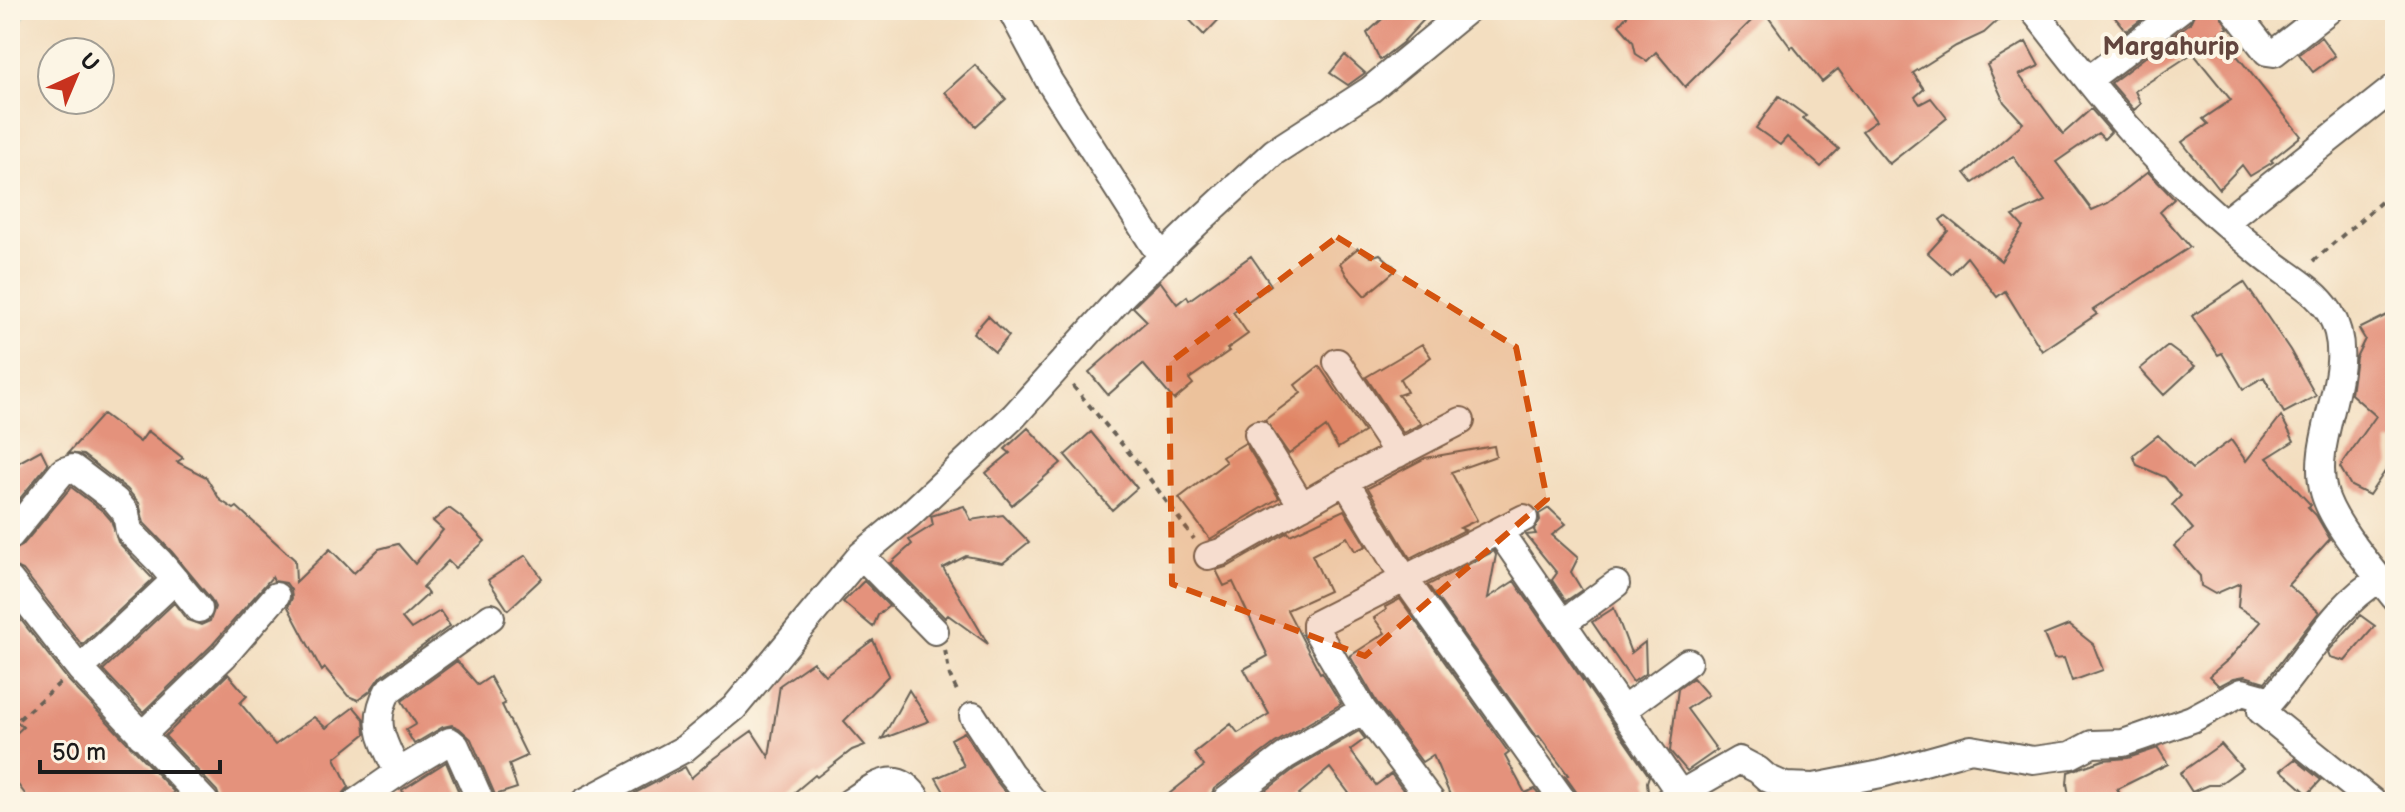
<svg xmlns="http://www.w3.org/2000/svg" width="2405" height="812" font-family="'Balsamiq Sans',sans-serif">
  <style>
    .lines { fill: none; stroke-linecap: round; stroke-linejoin: round }
    .stream { stroke: #51bec8; stroke-width: 7 }
    .building { fill: #e4927c }
    .minor-casing { stroke: #676055; stroke-width: 30 }
    .path { stroke: #676055; stroke-width: 4; stroke-dasharray: 6 6; stroke-linecap: butt }
    .minor { stroke: #fff; stroke-width: 26 }
    .marked { fill: #d4530e; fill-opacity: 0.2; stroke: #d4530e; stroke-width: 6; stroke-dasharray: 16 10; stroke-linejoin: round }
    .labels { text-anchor: middle; stroke-width: 8; stroke-linejoin: round; paint-order: stroke }
    .quarter-label { font-size: 26px; font-weight: bold; fill: #62453e; stroke: #fcf5e5 }
  </style>
  <rect width="100%" height="100%" fill="#fcf5e5"/>
  <filter id="ink" filterUnits="userSpaceOnUse"><feTurbulence type="fractalNoise" baseFrequency=".0125" numOctaves="2"/><feDisplacementMap in="SourceGraphic" scale="16" xChannelSelector="R" yChannelSelector="G"/><feConvolveMatrix kernelMatrix="1 2 1 2 8 2 1 2 1" color-interpolation-filters="sRGB"/></filter>
  <filter id="wash" filterUnits="userSpaceOnUse"><feTurbulence type="fractalNoise" baseFrequency=".006" numOctaves="4" result="noise"/><feDisplacementMap in="SourceGraphic" scale="32" xChannelSelector="R" yChannelSelector="G"/><feGaussianBlur stdDeviation="1.8" result="paint"/><feColorMatrix in="noise" values="0 0 0 0 0 0 0 0 0 0 0 0 0 0 0 0 0 1.4 0 .05"/><feComposite in="paint" operator="in"/></filter>
  <g filter="url(#wash)">
    <rect width="100%" height="100%" fill="#f3dec0"/>
    <g class="lines">
      <path class="stream" d="M10,31L24,10"/>
    </g>
    <g id="blocks">
      <path class="building" d="M1180,10H1228L1204,35Z
        M1392,10H1433L1402,43L1380,60L1367,33Z
        M1632,10H1762L1685,87L1656,52L1647,61L1636,54L1633,41L1619,25Z
        M1763,10H2009L1984,33L1956,46L1913,73L1924,89L1915,97L1920,104L1931,98L1947,118L1889,164L1862,131L1876,121L1838,69L1822,82L1793,46L1791,48Z
        M2109,10H2154L2126,31Z
        M2196,10H2218L2228,28L2219,33L2301,136L2271,160L2273,162L2250,176L2242,165L2219,189L2182,142L2208,124L2203,119L2231,100L2193,53L2135,91L2141,104L2134,110L2111,83L2190,23Z
        M2321,37L2335,56L2313,72L2299,54Z
        M2026,42L2039,66L2019,75L2063,134L2091,109L2111,132L2104,139L2098,133L2056,162L2092,210L2108,203L2148,172L2174,199L2160,212L2190,247L2093,310L2097,314L2042,351L2005,291L1997,297L1967,257L1951,274L1928,253L1948,231L1940,220L1945,216L2001,261L2023,227L2013,216L2045,201L2013,156L1973,183L1965,173L2023,123L2004,102L1987,65Z
        M1345,55L1365,73L1348,85L1330,73Z
        M975,65L1006,99L976,126L945,92Z
        M1779,96L1806,116L1803,118L1839,149L1821,167L1787,137L1780,145L1756,128Z
        M1358,248L1371,257L1380,254L1397,269L1365,296L1347,276L1340,263Z
        M1251,256L1271,285L1233,312L1248,334L1227,349L1229,351L1189,379L1193,384L1174,400L1143,364L1108,395L1089,372L1147,321L1133,307L1160,281L1177,304L1187,296L1189,300Z
        M2244,282L2290,350L2316,396L2284,413L2264,377L2243,389L2222,353L2218,355L2192,316Z
        M2395,311V441L2387,442L2390,464L2369,495L2351,486L2340,467L2376,416L2351,394L2356,357L2365,339L2359,329Z
        M988,316L1009,336L995,352L973,333Z
        M1422,344L1431,357L1400,379L1407,392L1398,395L1421,424L1403,433L1366,377Z
        M2168,346L2195,366L2164,395L2140,369Z
        M1319,366L1364,432L1338,448L1326,427L1289,454L1265,420L1301,393L1295,385Z
        M103,414L140,442L148,431L183,458L177,462L206,477L220,500L234,509L237,507L295,560L296,582L330,549L354,573L379,549L398,544L415,564L443,530L433,521L449,508L461,517L485,541L455,568L448,561L423,587L428,594L402,618L411,629L440,611L450,626L379,678L370,691L358,700L348,696L325,668L322,671L288,607L292,598L291,590L286,583L274,581L272,577L212,645L143,712L103,670L174,603L187,620L201,625L210,621L215,607L211,599L172,552L144,523L139,503L127,489L83,455L68,453Z
        M2281,416L2294,441L2267,458L2311,505L2308,507L2316,515L2330,539L2288,585L2319,612L2265,682L2245,676L2234,678L2219,686L2209,676L2229,659L2261,622L2238,607L2240,583L2215,594L2201,586L2200,576L2174,546L2193,529L2172,505L2181,496L2165,477L2137,465L2133,455L2158,435L2192,469L2231,440L2246,461Z
        M1028,428L1061,463L1012,505L986,473L1010,453L1005,449Z
        M1091,432L1137,488L1112,510L1065,455Z
        M1245,443L1279,498L1210,539L1179,498L1226,462L1222,457Z
        M1494,446L1496,456L1451,472L1477,520L1460,528L1465,530L1410,558L1368,488L1425,458Z
        M41,450L48,464L10,511V467Z
        M71,487L104,512L111,520L118,542L153,579L82,645L23,570L10,564V552L22,546Z
        M964,506L971,520L1003,515L1029,542L1003,563L966,556L943,568L988,644L948,615L945,618L891,563L912,544L909,540L933,525L931,516Z
        M1549,508L1566,524L1552,535L1578,558L1571,572L1582,590L1566,601L1552,580L1557,573L1526,535L1536,534L1534,530L1540,520L1539,514Z
        M1344,510L1366,546L1355,551L1347,537L1312,555L1329,591L1287,610L1320,673L1322,672L1341,704L1275,743L1214,789L1208,802H1159L1204,766L1194,753L1231,724L1238,733L1269,714L1244,669L1268,656L1233,582L1224,586L1216,570L1229,566L1288,532L1290,535Z
        M1494,551L1496,555L1488,598L1514,581L1649,776L1647,782L1649,802H1580L1577,793L1565,776L1568,775L1539,736L1537,737L1428,585Z
        M526,555L542,578L508,610L488,580Z
        M864,581L889,606L878,615L873,627L843,602Z
        M1400,599L1509,753L1505,756L1525,793L1535,789L1544,802H1453L1433,755L1422,762L1376,701L1350,656L1385,633L1374,618L1386,610L1385,607Z
        M10,606L68,680L174,792L162,802H31L10,774V739L23,727L10,715Z
        M1614,608L1631,653L1645,642L1646,673L1633,682L1592,622Z
        M2360,615L2375,626L2345,661L2330,657L2328,652Z
        M2069,625L2093,644L2103,670L2072,681L2064,658L2054,659L2044,635Z
        M873,640L889,675L844,721L865,745L852,750L817,777L815,775L783,802H640L635,793L685,767L691,778L714,758L752,731L769,757L780,685L813,662L825,675Z
        M457,661L478,685L490,677L505,704L502,705L527,756L509,764L517,788L495,795L471,739L459,728L452,725L443,727L414,744L406,730L416,724L402,701Z
        M228,674L247,696L240,703L275,745L314,717L326,728L354,707L364,719L365,734L335,758L349,787L342,795L340,802H221L217,791L165,736Z
        M1693,678L1708,695L1687,709L1717,750L1687,771L1670,751L1678,689Z
        M909,690L929,721L882,739Z
        M1359,731L1365,739L1350,750L1376,785L1391,774L1412,802H1351L1354,800L1330,768L1299,794L1306,802H1251L1294,769Z
        M964,732L997,782L1013,802H950L936,778L964,766L951,739Z
        M2221,744L2242,768L2218,785H2208L2192,792L2180,773Z
        M2158,748L2168,764L2117,789L2119,792L2088,802H2070L2067,784L2068,772L2103,760L2128,758Z
        M2295,759L2321,780L2308,794L2281,770Z
        M446,762L463,802H407L402,790Z"/>
    </g>
  </g>
  <g filter="url(#ink)">
    <use href="#blocks" fill-opacity="0" stroke="#676055" stroke-width="2"/>
    <g class="lines">
      <defs>
        <path id="minor" d="M1011,10L1049,81L1162,258
          M2033,10C2078,67 2122,126 2175,177C2203,205 2235,233 2266,258C2287,275 2315,289 2330,313C2362,367 2308,436 2324,492C2333,525 2374,571 2395,598
          M2234,10L2267,52L2274,53L2329,10
          M2088,80L2180,10
          M2225,222L2395,87
          M1337,362L1398,454
          M1258,434L1302,506
          M1345,481L1404,578L1564,802
          M1499,531L1681,795
          M10,536L63,471L73,468L115,500L126,513L129,531L160,562L199,609
          M861,555L935,631
          M1208,556L1221,552L1345,481L1461,421
          M10,580L80,669L205,802
          M1563,623L1616,584
          M80,669L175,580
          M1623,710L1688,662
          M973,716L1010,773L1034,802
          M141,736L224,656L276,596
          M398,773C384,742 370,724 388,691L491,617
          M356,802L405,768L450,741L456,746L481,802
          M584,802L684,749L734,708L861,555L909,515L1014,416L1123,295L1196,224L1274,152L1370,90L1467,10
          M850,802C876,785 898,766 919,802
          M1224,802L1285,756L1363,710
          M1432,802L1363,710L1316,630V624L1524,518
          M1666,802L1739,760L1758,770L1767,778L1785,786L1814,787L1881,774L1971,749L2033,760L2071,755L2092,744L2123,743L2141,737L2192,719L2242,692L2271,700
          M2373,802L2261,711C2300,672 2333,604 2379,580"/>
      </defs>
      <use href="#minor" class="minor-casing"/>
      <path class="path" d="M2313,261L2395,190
        M1073,386L1141,467L1194,539
        M945,650L950,676L959,695
        M10,727L61,682"/>
      <use href="#minor" class="minor"/>
    </g>
  </g>
  <path class="marked" d="M1337,237L1516,347L1547,499L1365,656L1172,584L1169,363Z"/>
  <g class="labels">
    <g class="quarter-label">
      <text x="2171" y="55">Margahurip</text>
    </g>
  </g>
  <rect width="2405" height="812" fill="none" stroke="#fcf5e5" stroke-width="40"/>
  <g transform="translate(76 76) rotate(44)"><circle r="38" fill="#fcf5e5" stroke="#a29e95" stroke-width="2"/>
  <path d="M0-6L14 30L0 20L-14 30Z" fill="#c8321e"/>
  <text y="-12" font-size="22" font-weight="bold" text-anchor="middle" fill="#1c1c1c">U</text>
  </g>
  <path d="M40 760v12h180v-12" fill="none" stroke="#1c1c1c" stroke-width="4"/>
  <text x="52" y="760" font-size="24" fill="#1c1c1c" stroke="#fcf5e5" stroke-width="6" paint-order="stroke">50 m</text>
</svg>
